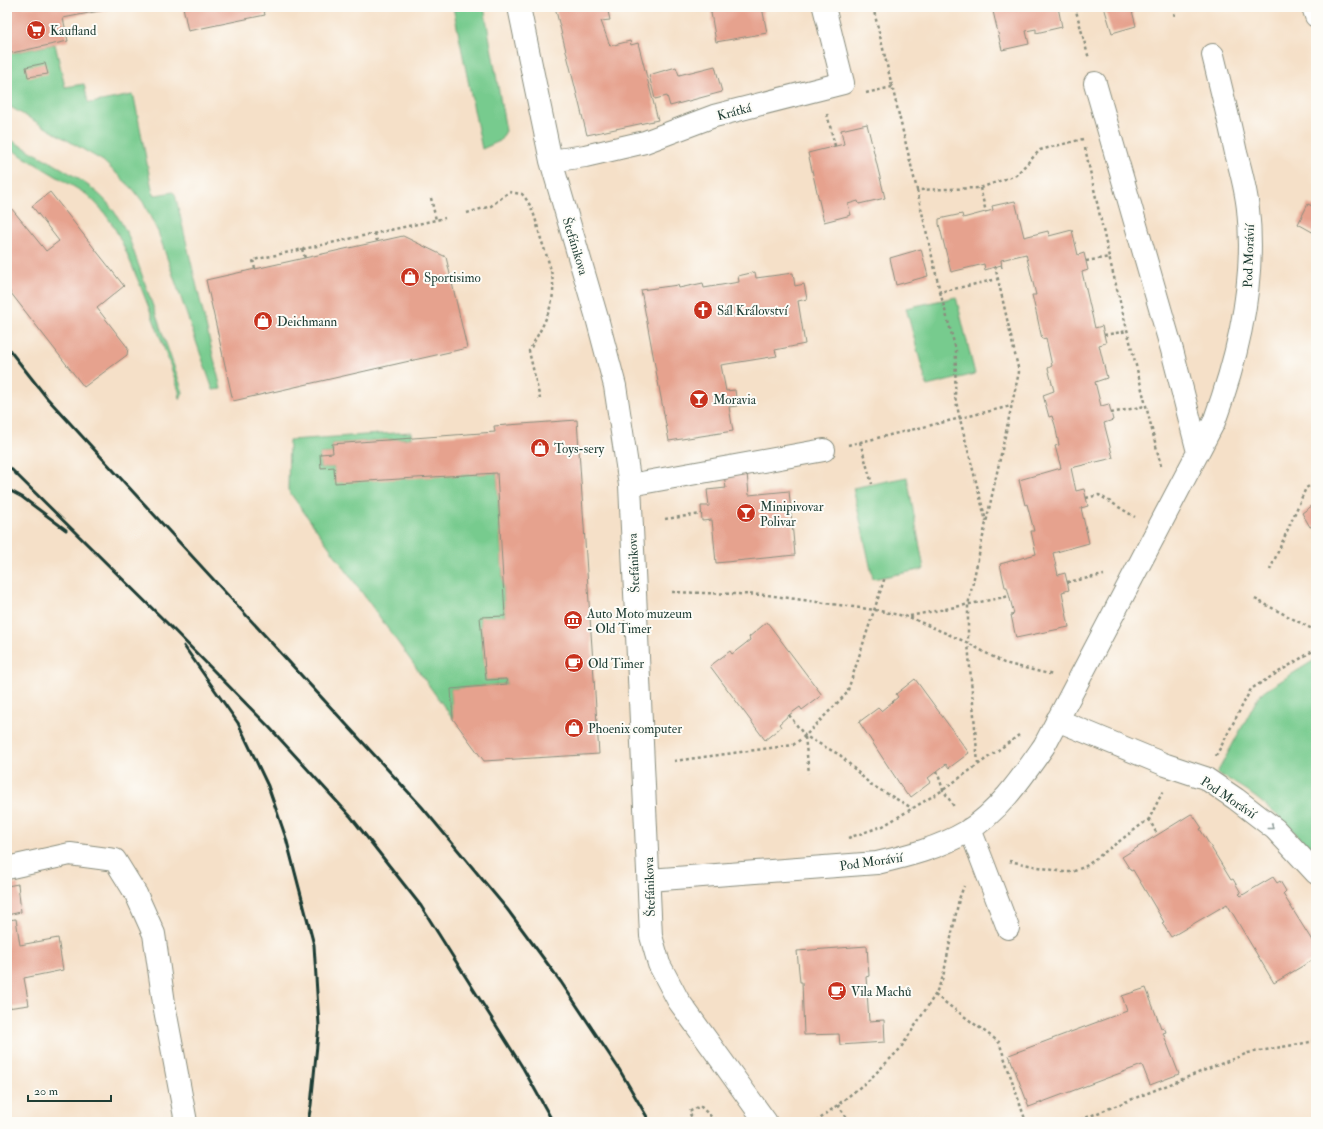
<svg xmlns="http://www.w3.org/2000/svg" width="1323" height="1129" font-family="'IM FELL Double Pica',serif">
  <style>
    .green { fill: #77cb8e; stroke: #4b8461 }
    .building { fill: #e6a28e }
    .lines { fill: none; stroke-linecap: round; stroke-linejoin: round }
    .minor-casing { stroke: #8a8e7e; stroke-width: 24 }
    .path { stroke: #8a8e7e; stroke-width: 2.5; stroke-dasharray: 3 3; stroke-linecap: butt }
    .minor { stroke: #fff; stroke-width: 22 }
    .rail { stroke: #1f3d34; stroke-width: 3 }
    .oneway { stroke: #8f9e9a }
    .labels { text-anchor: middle; stroke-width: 4; stroke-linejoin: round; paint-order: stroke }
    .poi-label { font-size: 13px; fill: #1f3d34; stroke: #fdfcf7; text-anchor: start }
    .street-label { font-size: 13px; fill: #1f3d34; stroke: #fdfcf7 }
  </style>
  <rect width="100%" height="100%" fill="#fdfcf7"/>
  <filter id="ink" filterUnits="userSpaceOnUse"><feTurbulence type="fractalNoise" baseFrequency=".025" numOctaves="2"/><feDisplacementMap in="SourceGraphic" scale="8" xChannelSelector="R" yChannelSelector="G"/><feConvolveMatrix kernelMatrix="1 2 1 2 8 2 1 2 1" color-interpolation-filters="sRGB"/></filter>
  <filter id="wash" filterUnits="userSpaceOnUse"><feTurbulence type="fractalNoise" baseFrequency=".012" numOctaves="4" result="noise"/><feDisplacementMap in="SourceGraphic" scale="16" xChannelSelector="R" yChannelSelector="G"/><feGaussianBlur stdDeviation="0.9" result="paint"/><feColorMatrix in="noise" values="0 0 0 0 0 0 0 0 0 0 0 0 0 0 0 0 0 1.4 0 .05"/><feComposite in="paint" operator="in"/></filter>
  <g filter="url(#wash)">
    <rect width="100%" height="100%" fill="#f5e0c8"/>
    <path class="green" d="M453,7H484L506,131L500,141L482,149Z
      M55,44L65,87L84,84L88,102L91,103L132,95L134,97L153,194L156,195L173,192L175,194L221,389L213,390L158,232L143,202L133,189L103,161L7,105V54Z
      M7,138C35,154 79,175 102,197C113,208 121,221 128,235L183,392L180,400L179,391C167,355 154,320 140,285C125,250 116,219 86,194L7,147Z
      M956,297L975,374L927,386L906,308Z
      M411,432V438L332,444L333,453L320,454V468L334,467L335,482L497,473L505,616L480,618L486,680L506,679L507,684L451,689L453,719L288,490L289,440Z
      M907,477L924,569L873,579L853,488Z
      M1316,659V851H1312C1285,820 1254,792 1217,773L1260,694Z"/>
    <g id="blocks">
      <path class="building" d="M9,7H115V8L63,18L68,41L7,54V11L10,10Z
        M183,7H263L265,15L188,31Z
        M555,7H607L610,20L601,21L610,46L630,41L631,45L638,43L658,120L587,135Z
        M710,7H762L767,33L716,42Z
        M992,7H1058L1062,27L1036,33V29L1026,31L1029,44L1002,50Z
        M1104,7H1131L1136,26L1112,33Z
        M45,63L48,74L28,77L26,67Z
        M715,66L722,92L670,106L667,96L655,99L649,75L676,67L679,75Z
        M867,124L885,198L859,204L858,201L848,204L851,215L824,222L808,153L844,144L841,130Z
        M50,192L124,286L97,308L128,348L127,355L84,387L7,288V203L46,251L59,241L32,206Z
        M1015,201L1024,237L1048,231L1049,236L1072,230L1078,255L1084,253L1088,270L1082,272L1095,328L1102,326L1106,343L1099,345L1107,378L1095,382L1101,406L1109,404L1113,420L1104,423L1113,458L1071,468L1076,491L1084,489L1088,506L1081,508L1089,543L1053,553L1058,575L1065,573L1069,590L1062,592L1069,627L1016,638L1011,615L1014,614L1007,587H1005L1000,564L1036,554L1031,531H1034L1027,504L1025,505L1019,480L1061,468L1055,446L1059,445L1055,425L1052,416L1049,417L1043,395L1054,391L1048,368L1052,366L1046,338L1042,339L1037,316L1032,295H1036L1026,254L1001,260L1002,268L1001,265L985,270L984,264L951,272L939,224V219L962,214L963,218L993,210L992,206Z
        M1308,204L1316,208V234L1298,224Z
        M403,236L446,257L467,348L233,401L206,280Z
        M921,249L928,276L896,285L890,258Z
        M755,272L756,278L793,273L795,286L804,284L807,299L798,301L805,344L775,350L777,356L721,365L726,391L735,390L737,406L729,407L733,431L669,441L641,290L678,285L679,288L703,283L704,288L739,282L738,276Z
        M577,420L599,754L484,761L453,719L451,689L507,684L506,679L486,680L480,617L505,616L497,473L335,483L334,467L321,468L320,454L333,453L332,444L495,432L494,426Z
        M747,473L749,495L789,491L795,555L716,563L712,520L702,521L701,506H709L707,490L726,488L724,475Z
        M1316,503V531L1313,526L1310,527L1302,513Z
        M767,622L822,695L802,710L800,707L789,715L779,724L781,727L765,740L710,666L730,651L732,654L750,640L749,637Z
        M915,679L969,753L949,768L946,764L928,778L931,782L911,797L909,794L907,795L859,722L878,708L881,711L898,697L896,694Z
        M1191,814L1193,815L1202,828L1200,829L1231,880L1233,879L1241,893L1239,894L1241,896L1273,877L1277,883L1280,881L1286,891L1283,894L1316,947V958L1274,983L1227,904L1171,937L1162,923L1164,922L1133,870L1131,871L1122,857Z
        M18,884L21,912L7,915V886Z
        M16,919L20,945L58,938L63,970L24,978L29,1005L7,1008V920Z
        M867,946L869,976L866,977L869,1021L884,1020L885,1042L840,1045L839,1034L804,1035L802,982H800L797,951Z
        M1146,988L1161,1028L1164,1027L1166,1032L1163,1033L1179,1074L1150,1085L1142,1065L1029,1107L1009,1055L1127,1011L1122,996Z"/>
    </g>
  </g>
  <g filter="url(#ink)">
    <use href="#blocks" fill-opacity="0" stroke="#8a8e7e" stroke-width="1"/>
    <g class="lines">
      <defs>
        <path id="minor" d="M519,7L551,161L597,318L615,386L630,485L651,936L659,964L678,1000L766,1122
          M1313,7L1316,16
          M1095,83L1172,350L1198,452
          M551,161L585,156L645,142L714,116L843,83L824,7
          M630,485L824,450
          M1057,720L1166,765L1205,778L1236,799L1275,829L1316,873
          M970,829L1008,928
          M7,868L70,854L115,860L136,894L154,934L165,1010L186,1122
          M649,880L877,863C907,856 939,848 966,832C999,812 1023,776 1044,746L1214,422C1239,354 1256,281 1248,209C1246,190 1241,171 1236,153C1229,120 1221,88 1213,55"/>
      </defs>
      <use href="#minor" class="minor-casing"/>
      <path class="path" d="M873,7L917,190L980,188L1016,175L1040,150L1083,139
        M1075,7L1089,59
        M1173,7L1175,18
        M866,93L892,87
        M827,114L835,146
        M1085,148L1109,257L1161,466
        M980,188L986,212
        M917,190L940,292L998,279
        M431,198L436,220
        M467,213L491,206L509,192L522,194C533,206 536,221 540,236C545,252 552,268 553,284C555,307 540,331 529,351L540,399
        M375,233L377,241
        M302,249L305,258
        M1086,261L1109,257
        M255,269L253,260L445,218
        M940,292L956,350L955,397L960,419L986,521
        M1104,335L1127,331
        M1111,413L1145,406
        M860,442L872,484
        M848,445L1011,406
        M1086,498L1099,495L1135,517
        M665,519L702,514
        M1270,570L1306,488L1316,482
        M1067,582L1104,575
        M672,592L767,595L875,610L909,617L968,643L1004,663L1053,675
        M1255,599L1316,631
        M910,616L1010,596
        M789,715L805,736L840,755L870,784L912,808
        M805,737L809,773
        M1216,756L1251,689L1316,649
        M674,761L793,745L805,736L847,693L885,577
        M978,764L968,643V605L1019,372L995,266
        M937,771L943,790L955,808
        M1149,819L1157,834
        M848,838L883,826L943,790L1019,735
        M1009,861L1063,872H1072L1086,866L1149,819L1163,791
        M935,995L999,1042L1026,1122
        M838,1105L850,1122
        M694,1122L689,1112L700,1106L717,1122
        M816,1122L869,1080L900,1049L935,995L943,977L959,899L964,886
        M1075,1122L1248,1053L1316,1041"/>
      <use href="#minor" class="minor"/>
      <path class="rail" d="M7,347L47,398L422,807L507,909L561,982L619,1069L650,1122
        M7,465L169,625L270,728L351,817L421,906L523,1068L553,1122
        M7,489L22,497L66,530
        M184,646L238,723L268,786L286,838L314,945L319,1025L311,1105L308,1122"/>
    </g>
    <defs><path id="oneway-chevron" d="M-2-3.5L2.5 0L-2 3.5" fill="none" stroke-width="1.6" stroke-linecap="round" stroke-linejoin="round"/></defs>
    <use class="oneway" href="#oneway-chevron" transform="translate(1271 827) rotate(39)"/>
  </g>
  <defs>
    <symbol id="supermarket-disc" viewBox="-11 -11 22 22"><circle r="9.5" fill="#c8321e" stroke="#fdfcf7"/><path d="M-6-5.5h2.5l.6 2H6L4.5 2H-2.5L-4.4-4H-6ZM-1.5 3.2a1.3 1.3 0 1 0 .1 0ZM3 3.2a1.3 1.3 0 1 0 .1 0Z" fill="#fff"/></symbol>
    <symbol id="shop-disc" viewBox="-11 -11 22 22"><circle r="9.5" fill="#c8321e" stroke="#fdfcf7"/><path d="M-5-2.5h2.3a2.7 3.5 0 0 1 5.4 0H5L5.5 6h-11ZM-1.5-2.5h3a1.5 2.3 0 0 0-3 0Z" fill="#fff"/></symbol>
    <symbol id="church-disc" viewBox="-11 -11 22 22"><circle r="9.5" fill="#c8321e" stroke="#fdfcf7"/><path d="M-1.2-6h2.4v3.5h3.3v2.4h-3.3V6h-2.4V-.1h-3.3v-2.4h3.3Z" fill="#fff"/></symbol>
    <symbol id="bar-disc" viewBox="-11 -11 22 22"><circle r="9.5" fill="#c8321e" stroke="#fdfcf7"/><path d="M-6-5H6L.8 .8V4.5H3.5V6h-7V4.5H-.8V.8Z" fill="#fff"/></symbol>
    <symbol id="museum-disc" viewBox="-11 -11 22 22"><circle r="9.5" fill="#c8321e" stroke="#fdfcf7"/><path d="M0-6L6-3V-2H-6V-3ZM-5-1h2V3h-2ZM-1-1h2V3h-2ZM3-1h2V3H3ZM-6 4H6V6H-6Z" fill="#fff"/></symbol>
    <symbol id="cafe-disc" viewBox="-11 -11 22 22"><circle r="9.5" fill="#c8321e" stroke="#fdfcf7"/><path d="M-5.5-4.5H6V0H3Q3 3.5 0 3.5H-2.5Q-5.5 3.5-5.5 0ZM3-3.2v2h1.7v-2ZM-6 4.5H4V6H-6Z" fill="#fff"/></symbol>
  </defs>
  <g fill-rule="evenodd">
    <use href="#supermarket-disc" x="25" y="19" width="22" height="22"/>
    <use href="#shop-disc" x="399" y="266" width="22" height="22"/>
    <use href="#church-disc" x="692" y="299" width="22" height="22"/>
    <use href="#shop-disc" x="252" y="310" width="22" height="22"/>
    <use href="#bar-disc" x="688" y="388" width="22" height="22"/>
    <use href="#shop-disc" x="529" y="437" width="22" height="22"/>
    <use href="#bar-disc" x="735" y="502" width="22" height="22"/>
    <use href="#museum-disc" x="562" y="609" width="22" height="22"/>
    <use href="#cafe-disc" x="563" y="652" width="22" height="22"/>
    <use href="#shop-disc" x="563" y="717" width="22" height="22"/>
    <use href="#cafe-disc" x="826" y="980" width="22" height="22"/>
  </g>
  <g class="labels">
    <g class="poi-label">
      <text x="50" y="35">Kaufland</text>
      <text x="424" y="282">Sportisimo</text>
      <text x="717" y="315">Sál Království</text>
      <text x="277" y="326">Deichmann</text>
      <text x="713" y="404">Moravia</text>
      <text x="554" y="453">Toys-sery</text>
      <text x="760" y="511">Minipivovar<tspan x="760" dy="15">Polivar</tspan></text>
      <text x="587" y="618">Auto Moto muzeum<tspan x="587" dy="15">- Old Timer</tspan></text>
      <text x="588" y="668">Old Timer</text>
      <text x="588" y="733">Phoenix computer</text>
      <text x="851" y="996">Vila Machů</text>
    </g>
    <g class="street-label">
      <text transform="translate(734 111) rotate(-15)" y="5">Krátká</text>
      <text transform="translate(576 246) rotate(73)" y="5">Štefánikova</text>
      <text transform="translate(1248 256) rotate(-88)" y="5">Pod Morávií</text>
      <text transform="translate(633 563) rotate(-93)" y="5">Štefánikova</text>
      <text transform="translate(1229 797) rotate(34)" y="5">Pod Morávií</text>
      <text transform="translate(871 861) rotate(-8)" y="5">Pod Morávií</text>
      <text transform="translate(649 887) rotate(-92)" y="5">Štefánikova</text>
    </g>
  </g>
  <rect width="1323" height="1129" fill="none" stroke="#fdfcf7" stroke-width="24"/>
  <path d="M28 1095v6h83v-6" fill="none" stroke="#1f3d34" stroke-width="2"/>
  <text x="34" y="1095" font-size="12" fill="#1f3d34" stroke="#fdfcf7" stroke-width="3" paint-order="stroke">20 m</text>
</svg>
